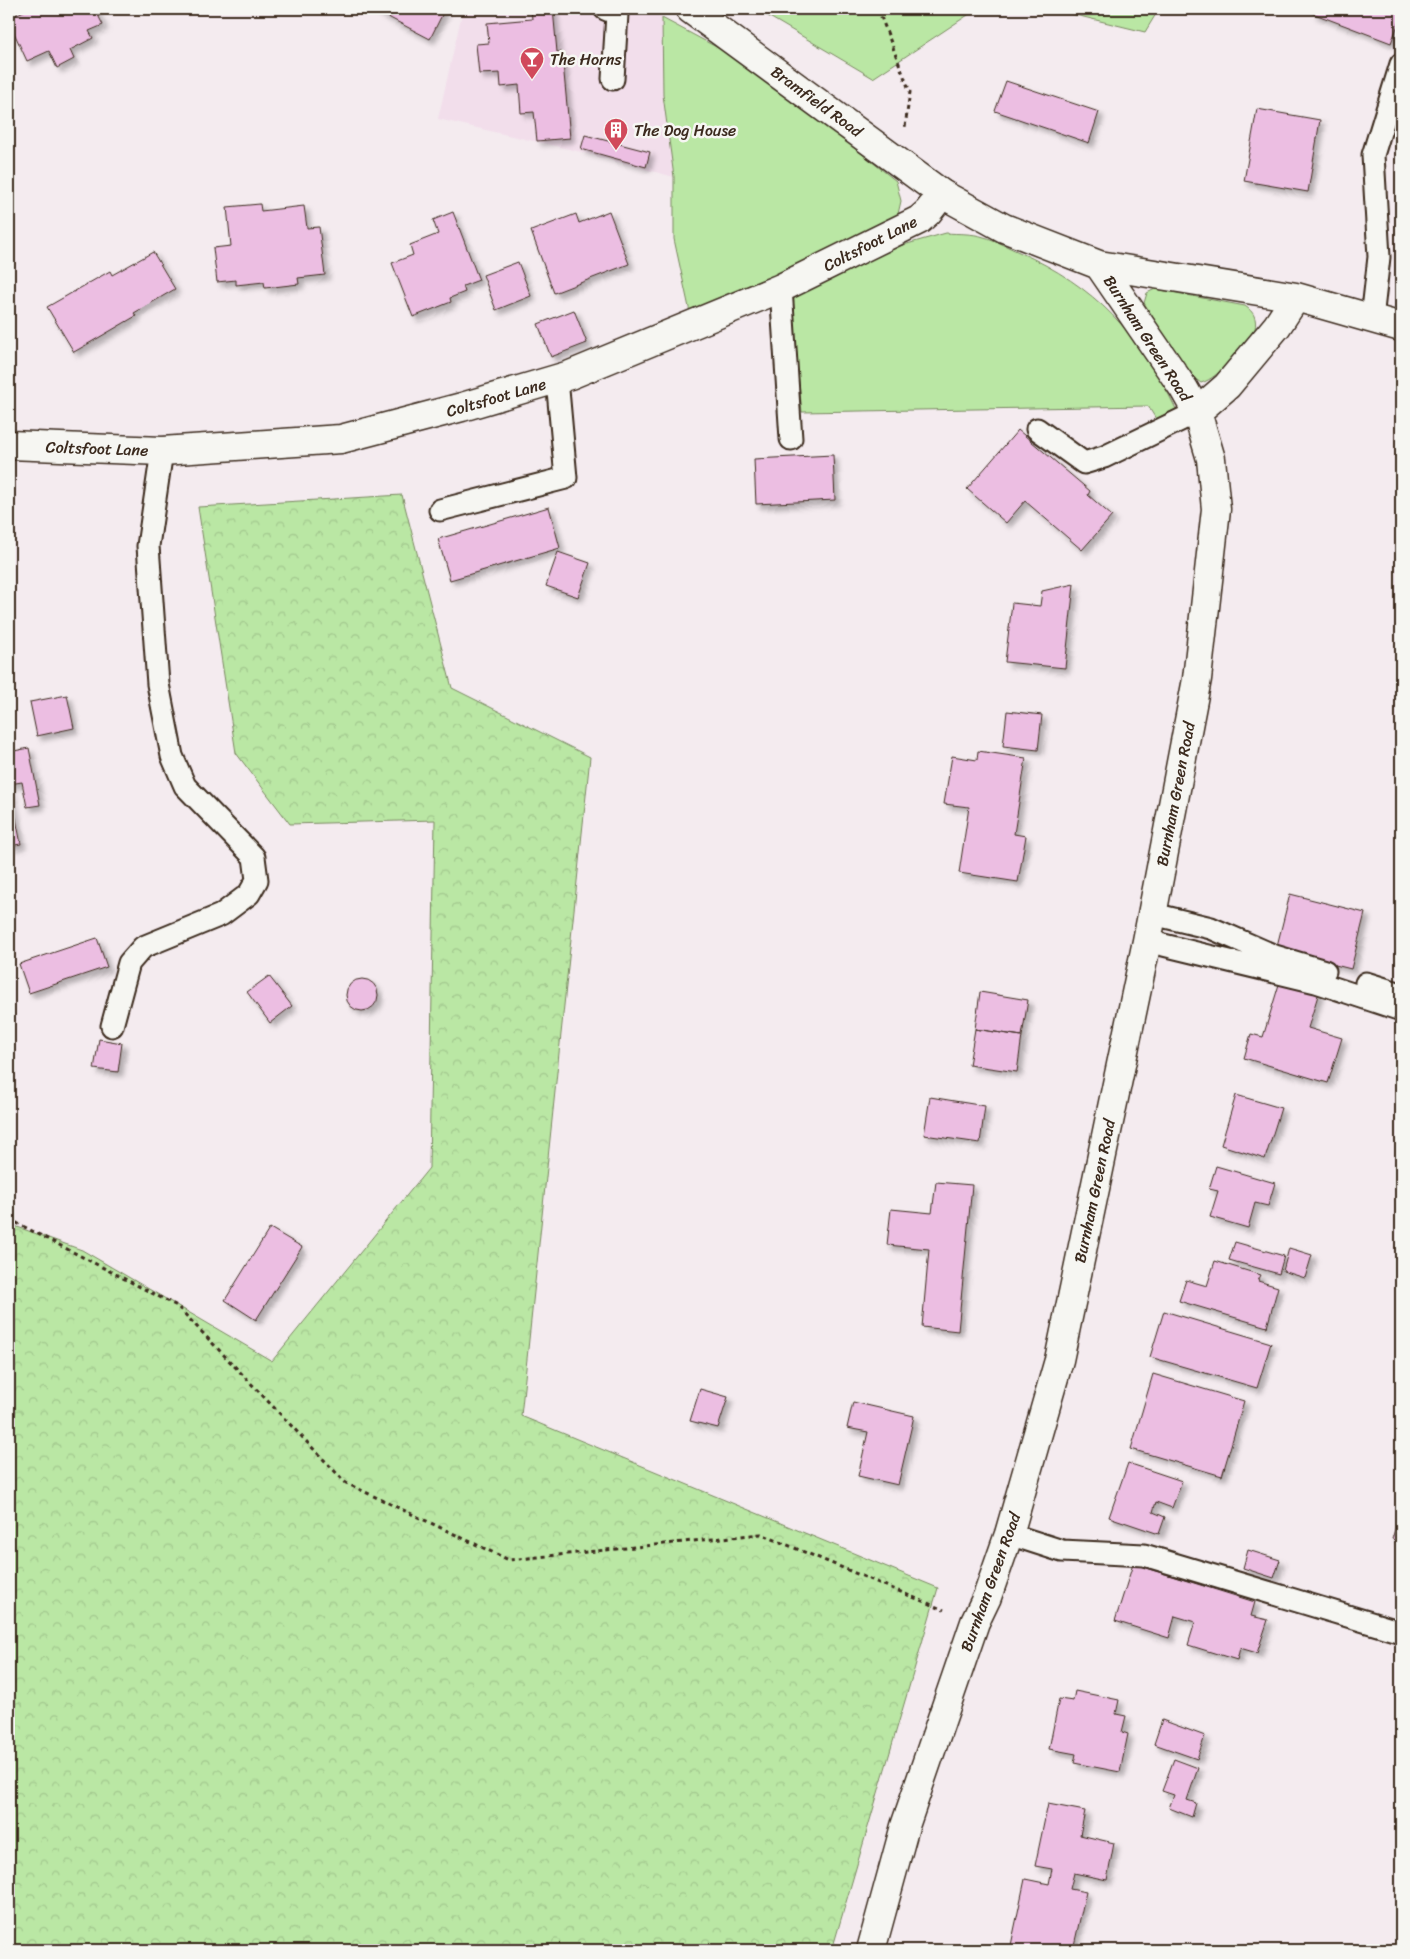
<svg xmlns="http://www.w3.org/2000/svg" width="1410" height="1959" font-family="Sriracha,sans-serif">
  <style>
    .built { fill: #f2deeb }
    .grass { fill: #bae7a4; stroke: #7a8861 }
    .forest { fill: url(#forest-crowns); stroke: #7a8861 }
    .building { fill: #ecbee2; stroke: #3b2a1e; filter: url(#shadow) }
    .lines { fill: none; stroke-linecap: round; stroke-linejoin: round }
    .service-casing { stroke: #3b2a1e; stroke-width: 25 }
    .minor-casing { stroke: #3b2a1e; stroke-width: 31 }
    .tertiary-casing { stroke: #3b2a1e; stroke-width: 31 }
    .path { stroke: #3b2a1e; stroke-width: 3; stroke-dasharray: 4 4; stroke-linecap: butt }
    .service { stroke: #f6f6f2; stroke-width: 21 }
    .minor { stroke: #f6f6f2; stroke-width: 28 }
    .tertiary { stroke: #f6f6f2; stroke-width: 28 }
    .labels { text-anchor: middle; stroke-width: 5; stroke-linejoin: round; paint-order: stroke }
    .poi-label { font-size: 16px; fill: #3b2a1e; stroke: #f6f6f2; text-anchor: start }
    .street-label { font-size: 16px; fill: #3b2a1e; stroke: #f6f6f2 }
  </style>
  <defs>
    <pattern id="forest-crowns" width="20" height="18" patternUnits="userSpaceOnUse" patternTransform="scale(1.25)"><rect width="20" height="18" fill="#bae7a4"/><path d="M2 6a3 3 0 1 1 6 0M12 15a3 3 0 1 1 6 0" fill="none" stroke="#a1c68d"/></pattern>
    <filter id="shadow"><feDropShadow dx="4.5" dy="4.5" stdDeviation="2.5" flood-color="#0004"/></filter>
  </defs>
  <rect width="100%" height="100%" fill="#f4ebef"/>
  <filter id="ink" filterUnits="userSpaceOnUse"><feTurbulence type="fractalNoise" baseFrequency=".02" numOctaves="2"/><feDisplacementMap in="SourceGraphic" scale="10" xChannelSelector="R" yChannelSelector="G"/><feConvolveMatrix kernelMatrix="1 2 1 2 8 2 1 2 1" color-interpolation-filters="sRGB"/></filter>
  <g filter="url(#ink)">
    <path class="built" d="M463,9H649L662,18L663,95L674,177L577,151L438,119Z"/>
    <path class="grass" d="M756,9H977L873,78Z
      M1051,9H1159L1145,32Z
      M662,18L720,49L851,145L896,181L901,201L898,214L887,225L691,317L674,239V177L663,95Z
      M946,233C958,234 972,233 984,237C996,240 1007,247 1019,252C1095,286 1140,334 1176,409L1156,419L1148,406L802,412L790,295L900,246Z
      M1155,289L1245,306C1254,312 1257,319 1255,329C1241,346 1222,377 1201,383L1190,375L1144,303L1147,293Z"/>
    <path class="forest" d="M402,495L452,688L590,757L521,1416L938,1588L832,1950H9V1224L82,1250L272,1361L429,1168L435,820L290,824L236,753L198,507Z"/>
    <path class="building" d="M28,9H95L103,25L89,31L93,38L70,50L74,59L57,68L49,51L27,61L9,22V18Z
      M373,9H445L430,39Z
      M531,9H553L557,52H562L570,138L537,141L534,112L521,113L519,85L501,87L500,73L479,74L476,44L489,43L487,23L532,19Z
      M1314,9H1401V17L1391,43L1312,13Z
      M1006,81L1099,112L1089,143L995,111Z
      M1257,109L1320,120L1308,192L1244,181Z
      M585,135L650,152L646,167L581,149Z
      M260,204L261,211L304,206L307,228L319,227L325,275L298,278L299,284L265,288L264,282L236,285V280L217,282L213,248L231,246L227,207Z
      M609,211L629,264L554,293L531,231L576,214L579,223Z
      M453,212L479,280L463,286L465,292L450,298L451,302L413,317L392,263L413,255L410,245L438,234L433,220Z
      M153,252L175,289L134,313L136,316L74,352L47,307L110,271L112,275Z
      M518,262L531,296L496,310L483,275Z
      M574,310L587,343L551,357L538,324Z
      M1018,430L1090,491L1088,495L1112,516L1082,550L1025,501L1006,523L967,489Z
      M833,455L835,500L756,504L754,459Z
      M549,507L560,548L450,580L438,539Z
      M558,552L590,563L578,597L546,586Z
      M1074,584L1065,668L1005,662L1012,603L1040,606L1042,591Z
      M67,695L74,728L37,736L30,702Z
      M1007,711L1042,715L1038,750L1003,746Z
      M29,748L40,805L27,807L22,782L9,784V752Z
      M978,751L1026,758L1014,834L1026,836L1018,882L959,873L969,807L944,804L952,756L977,760Z
      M9,784L21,844L9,846Z
      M1290,894L1365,913L1351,969L1276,950Z
      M97,938L107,967L29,993L19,964Z
      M269,976L292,1006L270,1023L247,992Z
      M346 995a16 16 0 1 1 32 0a16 16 0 1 1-32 0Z
      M1280,981L1319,992L1308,1028L1342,1038L1328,1083L1244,1058L1251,1034L1263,1037Z
      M980,992L1028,1000L1022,1036L975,1029Z
      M975,1029L1022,1036L1017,1072L969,1065Z
      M99,1039L122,1043L118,1072L94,1069Z
      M1236,1095L1281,1108L1265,1159L1221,1145Z
      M930,1097L985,1106L980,1143L924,1135Z
      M1216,1166L1275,1183L1268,1206L1255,1203L1248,1228L1210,1217L1218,1191L1209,1189Z
      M936,1182L972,1185L958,1331L922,1327L929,1249L887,1245L891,1209L932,1213Z
      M270,1228L302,1247L256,1320L225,1300Z
      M1235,1242L1284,1256L1279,1274L1229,1260Z
      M1289,1248L1312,1255L1305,1278L1283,1271Z
      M1215,1261L1261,1275L1258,1281L1278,1287L1267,1327L1179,1301L1186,1280L1207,1286Z
      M1164,1311L1271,1343L1257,1388L1150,1357Z
      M1153,1374L1244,1401L1222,1476L1131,1449Z
      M700,1389L728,1397L718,1428L690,1421Z
      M853,1402L914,1416L898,1485L858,1476L868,1432L847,1428Z
      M1128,1463L1182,1481L1172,1508L1156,1502L1153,1512L1165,1517L1159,1534L1109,1517Z
      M1401,1510V1542L1392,1539Z
      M1248,1550L1280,1560L1274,1578L1243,1568Z
      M1133,1564L1255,1602L1251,1616L1268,1620L1257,1653L1240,1648L1237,1660L1188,1645L1195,1622L1175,1616L1169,1638L1115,1621Z
      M1075,1691L1119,1700L1116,1714L1126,1716L1122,1732L1128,1734L1120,1772L1074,1763L1076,1754L1049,1749L1059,1699L1073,1701Z
      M1162,1720L1205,1736L1197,1759L1154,1744Z
      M1174,1759L1198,1768L1187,1800L1196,1803L1192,1817L1169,1808L1174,1795L1162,1791Z
      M1048,1804L1085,1811L1080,1835L1114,1843L1107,1880L1074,1873L1070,1889L1086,1892L1073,1950H1010L1025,1879L1049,1884L1052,1869L1035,1866Z"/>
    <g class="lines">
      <defs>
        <path id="service" d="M605,9L617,14L613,79
          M781,288L791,439
          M1372,319L1379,257L1373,155L1401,64
          M1037,429L1084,463L1104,457L1197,412
          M440,510L566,478L557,379
          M1153,914L1211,928L1275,956L1325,971
          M1147,941L1316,982L1401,1010
          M1366,983L1401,994
          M112,1026L129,963L143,947L221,915L249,894L257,880L254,857L185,786L172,756L158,684L148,546L162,451
          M1009,1534L1062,1551L1144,1555L1401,1632"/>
        <path id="minor" d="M9,445L162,451L341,439L462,407L570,375L781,288L919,220L928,212L942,194"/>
        <path id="tertiary" d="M690,9L942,194L1004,228L1099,265L1296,297L1401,327
          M1197,412L1227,386L1277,326L1296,297
          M871,1950L905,1826L975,1622L987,1597L1009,1534L1059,1360L1147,941L1197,679L1216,509L1211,459L1197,412L1184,389L1099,265"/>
      </defs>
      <use href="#service" class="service-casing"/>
      <use href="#minor" class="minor-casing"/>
      <use href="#tertiary" class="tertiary-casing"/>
      <path class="path" d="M878,9L910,92L905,127
        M9,1219L177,1306L346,1483L509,1560L761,1534L944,1610"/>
      <use href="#service" class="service"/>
      <use href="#minor" class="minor"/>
      <use href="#tertiary" class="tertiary"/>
    </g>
  </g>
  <defs>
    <symbol id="bar-pin" viewBox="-11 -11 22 30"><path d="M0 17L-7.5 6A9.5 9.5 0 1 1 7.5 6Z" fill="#d1495b" stroke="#f6f6f2"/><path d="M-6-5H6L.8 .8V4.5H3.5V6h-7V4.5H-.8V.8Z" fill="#fff"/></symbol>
    <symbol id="building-pin" viewBox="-11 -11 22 30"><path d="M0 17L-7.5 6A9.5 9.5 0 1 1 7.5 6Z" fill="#d1495b" stroke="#f6f6f2"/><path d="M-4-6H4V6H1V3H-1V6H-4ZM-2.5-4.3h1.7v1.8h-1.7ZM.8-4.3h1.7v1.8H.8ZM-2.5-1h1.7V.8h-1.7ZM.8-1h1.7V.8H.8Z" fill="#fff"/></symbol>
  </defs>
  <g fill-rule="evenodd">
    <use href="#bar-pin" x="518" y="45" width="28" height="38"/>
    <use href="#building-pin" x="602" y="116" width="28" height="38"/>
  </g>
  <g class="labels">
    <g class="poi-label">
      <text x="550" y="65">The Horns</text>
      <text x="634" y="136">The Dog House</text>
    </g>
    <g class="street-label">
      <text transform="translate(817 101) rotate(36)" y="6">Bramfield Road</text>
      <text transform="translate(870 243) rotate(-27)" y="6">Coltsfoot Lane</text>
      <text transform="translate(1148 338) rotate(57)" y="6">Burnham Green Road</text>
      <text transform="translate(496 397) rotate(-16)" y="6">Coltsfoot Lane</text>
      <text transform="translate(97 448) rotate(2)" y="6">Coltsfoot Lane</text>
      <text transform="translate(1175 794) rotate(-79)" y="6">Burnham Green Road</text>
      <text transform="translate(1094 1191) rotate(-78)" y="6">Burnham Green Road</text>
      <text transform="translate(990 1582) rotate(-70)" y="6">Burnham Green Road</text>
    </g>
  </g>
  <rect width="1410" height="1959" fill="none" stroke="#f6f6f2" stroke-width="30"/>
  <rect x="15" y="15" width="1380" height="1929" fill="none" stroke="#3b2a1e" stroke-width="2" filter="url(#ink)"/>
</svg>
